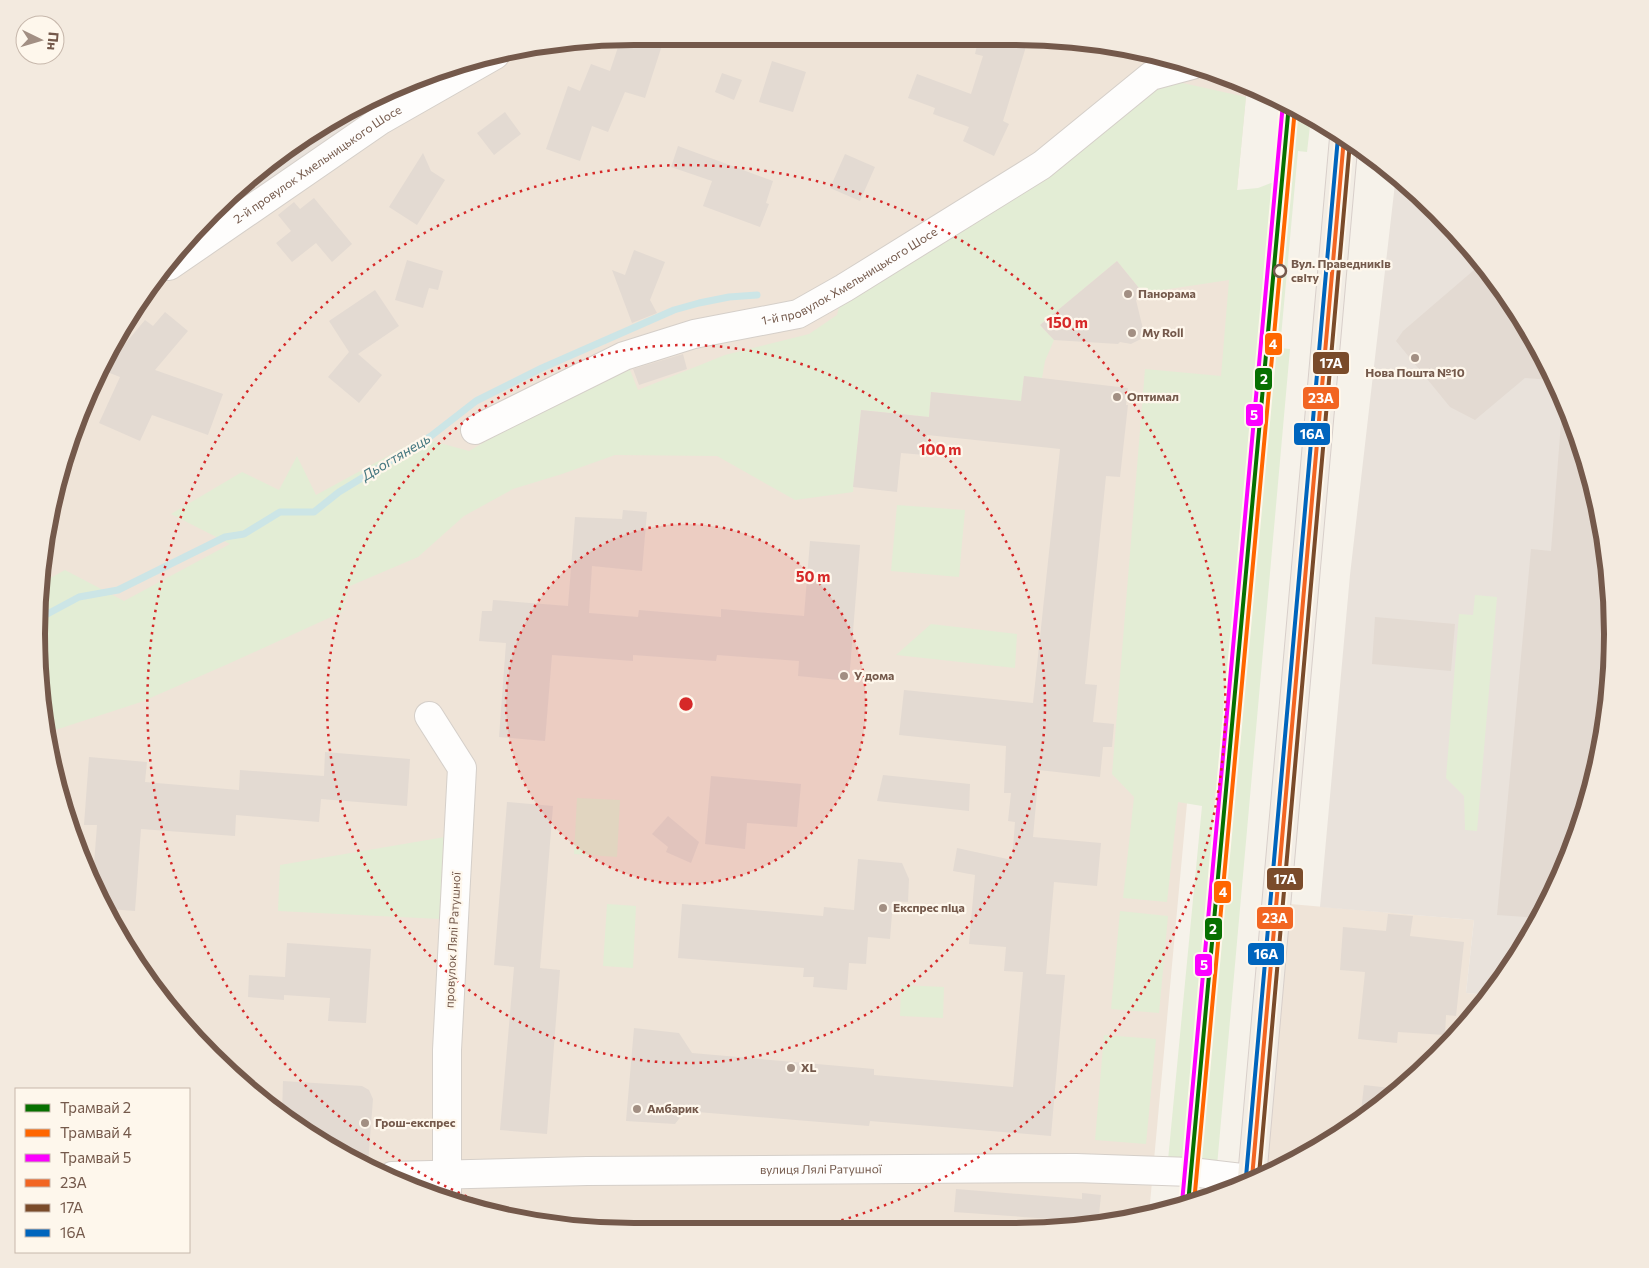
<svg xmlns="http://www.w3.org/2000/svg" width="1649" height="1268" font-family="Commissioner,sans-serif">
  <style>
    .residential { fill: #efe4d8 }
    .industrial { fill: #e9e2db }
    .green { fill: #e3edd5 }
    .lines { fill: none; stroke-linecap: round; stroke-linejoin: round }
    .stream { stroke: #cce5e6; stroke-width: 7 }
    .building { fill: #e3dad2 }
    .minor-casing { stroke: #d5cfc9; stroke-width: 30 }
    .major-casing { stroke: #d8cfca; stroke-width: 30 }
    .minor { stroke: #fefdfc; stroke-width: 28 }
    .major { stroke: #f2ede5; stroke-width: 28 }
    .bus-1-casing { stroke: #fef7ec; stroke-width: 8 }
    .bus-2-casing { stroke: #fef7ec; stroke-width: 8 }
    .bus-3-casing { stroke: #fef7ec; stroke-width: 8 }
    .bus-1 { stroke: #f26522; stroke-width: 4 }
    .bus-2 { stroke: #7a4b2a; stroke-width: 4 }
    .bus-3 { stroke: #0065bd; stroke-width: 4 }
    .tram-1-casing { stroke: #fef7ec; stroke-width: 8 }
    .tram-2-casing { stroke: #fef7ec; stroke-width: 8 }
    .tram-3-casing { stroke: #fef7ec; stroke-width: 8 }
    .tram-1 { stroke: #077000; stroke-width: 4 }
    .tram-2 { stroke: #f60; stroke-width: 4 }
    .tram-3 { stroke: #fb00ff; stroke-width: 4 }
    .ring { fill: none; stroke: #d62828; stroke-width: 2.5; stroke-dasharray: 2.5 5 }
    .stop-dot { fill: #fef7ec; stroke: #74594b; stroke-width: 2.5 }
    .poi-dot { fill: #a28f83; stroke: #fef7ec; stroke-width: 2 }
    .labels { text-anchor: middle; stroke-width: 4.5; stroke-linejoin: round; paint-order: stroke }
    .street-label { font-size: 12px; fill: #74594b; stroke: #fef7ec }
    .stop-label { font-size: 12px; font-weight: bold; fill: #74594b; stroke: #fef7ec; text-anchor: start }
    .poi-label { font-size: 12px; font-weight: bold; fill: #74594b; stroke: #fef7ec; text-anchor: start }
    .water-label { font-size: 14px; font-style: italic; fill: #43767f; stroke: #fef7ec }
    .rim { fill: none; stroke: #74594b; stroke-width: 6 }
    .centre { fill: #d62828; stroke: #fef7ec; stroke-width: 2.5 }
    .ring-label { font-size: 15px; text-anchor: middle; font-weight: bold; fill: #d62828; stroke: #fef7ec; stroke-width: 4.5; stroke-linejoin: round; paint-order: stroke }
    .line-badge { stroke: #fef7ec; stroke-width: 2 }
    .badge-label { font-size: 14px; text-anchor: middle; font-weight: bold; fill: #fff }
  </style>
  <rect width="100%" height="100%" fill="#f6f2ea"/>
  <path class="residential" d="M634,36L1054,38L1170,57L1247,86L1237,190L1187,803L1149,1214L1093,1227H556L442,1200L302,1131L211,1056L137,966L68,826L41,712L36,634L57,480L116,335L179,253L479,57Z
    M1267,902L1474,920L1466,993L1488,995L1437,1057L1347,1131L1241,1183Z"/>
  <path class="industrial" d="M460,65L179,253L211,212L335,116Z
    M1396,175L1438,212L1512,302L1567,406L1601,518L1613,634L1601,751L1567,863L1512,966L1488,995L1466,993L1474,920L1320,907L1350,575Z"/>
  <path class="green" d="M1151,76L1246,97L1237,190L1258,188L1271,183L1282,184L1289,104L1311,117L1307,152L1298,151L1280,348L1290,349L1217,1166L1168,1160L1202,806L1178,802L1167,902L1123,898L1134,797L1112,774L1145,369L1221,376L1229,280L1143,293L1117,261L1040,325L1054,340L1045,361L1042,378L1024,377L1021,401L931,392L929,417L861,410L853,492L795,500L717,456L615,455L562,474L513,489L464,516L418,557L350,586L342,612L228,664L141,702L46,733L41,712L36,634L43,582L65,570L124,601L230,544L171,514L242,472L279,490L297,456L316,495L421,438L469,451L626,360L638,390L725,355L809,334L837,315L844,288Z
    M897,505L965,510L959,577L891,571Z
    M1475,595L1497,597L1477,831L1465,830L1464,796L1446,778L1459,614L1473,615Z
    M931,624L1017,634L1015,668L896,655Z
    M577,798L620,800L617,857L574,854Z
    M445,837L440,919L278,911L280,865Z
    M607,904L636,906L633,968L603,966Z
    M1120,911L1168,916L1159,1013L1111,1009Z
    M901,985L944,987L943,1018L900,1016Z
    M1104,1035L1156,1039L1146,1144L1095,1140Z"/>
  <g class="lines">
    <path class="stream" d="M38,619L79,597L118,590L225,537L244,534L280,512H314L339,492L431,436L476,401L542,368L674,310L699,303L729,297L757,295"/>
  </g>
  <path class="building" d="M634,36H665L645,98L625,92L608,132L592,126L580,161L546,149L568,86L580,91L591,64L610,71L621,38Z
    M979,37H1029L1003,121L1009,124L994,156L963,141L969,127L933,114L935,108L908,98L917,74L971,94L983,56L975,54Z
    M772,61L806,72L793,112L759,102Z
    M722,73L742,80L734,100L715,92Z
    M505,112L521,134L494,155L477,133Z
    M678,146L773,181L766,203L769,204L760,227L703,206L712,181L671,167Z
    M423,153L431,171L445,180L417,225L389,207Z
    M845,154L875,167L860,201L830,188Z
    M314,198L352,244L332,262L316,243L292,262L276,243L291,231L278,215L294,202L300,209Z
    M634,250L665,262L650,300L657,313L632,323L612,270L625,275Z
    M407,260L443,271L438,290L429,288L423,308L395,300Z
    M1117,261L1143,293L1136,300L1143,329L1141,339L1131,344L1120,342L1118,344L1054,340L1040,325Z
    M1481,264L1512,302L1553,380L1525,378L1475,420L1450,407L1396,341L1403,331Z
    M375,290L399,326L358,354L382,375L359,403L328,377L349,352L329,321Z
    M165,312L188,331L155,370L223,394L208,435L152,415L140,441L99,423L120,377L102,370L111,347L119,351L145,320L153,326Z
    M683,354L687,369L639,385L633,369Z
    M1024,376L1128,388L1126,405H1128L1120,477L1106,476L1085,684L1097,685L1093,722L1114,724L1112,747H1103L1100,777L1039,770L1033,837L1101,843L1097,886L1054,882L1046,974L1065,975L1051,1136L870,1121L869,1126L685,1111L675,1124L626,1121L634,1028L679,1033L692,1053L874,1069V1075L1013,1087L1023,972L1004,971L1006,947L969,944L975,875L953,871L957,848L1012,860L1015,822L1008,821L1011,793H1004L1006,746L899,735L904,690L1033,703L1060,449L927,435L925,455L901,453L897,492L853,487L861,410L929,417L931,392L1021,401Z
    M1563,397L1567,406L1601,518L1612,623L1599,757L1567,863L1538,918L1497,915L1531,549L1551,551Z
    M623,510L647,512L642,571L592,566L589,613L638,617L639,610L721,617V609L804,616L810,541L860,545L849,681L798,676L799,661L717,655L716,661L633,655V661L552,655L545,741L499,737L506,643L479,641L482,611H492L493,600L568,606L575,517L622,519Z
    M1375,617L1455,624L1451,671L1372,664Z
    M325,752L410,759L407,806L321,799L319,822L236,815L235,836L141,829L135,911L109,909L93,877L97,825H84L89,757L147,762L145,782L239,790L240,770L324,776Z
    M883,775L970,784L969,811L877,801Z
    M711,776L801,784L797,827L747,823L745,849L705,844Z
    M507,802L553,806L540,968L560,970L547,1134L500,1130L514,967L494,965Z
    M668,816L699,842L691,863L666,852L668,847L652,834Z
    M858,859L902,863L909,879L908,902L893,901L890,939L868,937L866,964L849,963L847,990L813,987L814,977H803L804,968L678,958L682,904L823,916L824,907L854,910Z
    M1388,914L1413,916L1410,936L1464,942L1456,1016L1446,1015L1445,1035L1398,1032L1397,1043L1358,1039L1365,972L1340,970L1343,927L1386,931Z
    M287,943L371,949L366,1023L328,1021L330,998L284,995V1000L248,997L249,975L285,977Z
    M283,1081L362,1086L369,1090L373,1099L368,1164L302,1131L282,1114Z
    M1364,1085L1399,1089L1360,1120Z
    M956,1189L1082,1199V1193L1101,1195L1098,1225L1079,1227V1221L954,1212Z"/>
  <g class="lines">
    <defs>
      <g id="minor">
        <path id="s1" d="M169,266L381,120L495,55"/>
        <path id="s2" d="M475,430L624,356L694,334L798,314L844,288L1042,165L1151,76L1192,65"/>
        <path d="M429,716L462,768L447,1050V1201"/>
        <path id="s3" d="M392,1176L587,1171L1076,1168L1191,1172L1250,1179"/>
      </g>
      <path id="major" d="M1252,1178L1344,138"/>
    </defs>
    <use href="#minor" class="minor-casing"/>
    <use href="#major" class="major-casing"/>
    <use href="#minor" class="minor"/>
    <use href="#major" class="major"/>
    <defs>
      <path id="bus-1" d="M1252,1178L1344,138"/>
      <path id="bus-2" d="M1259,1175L1350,142"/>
      <path id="bus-3" d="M1246,1177L1338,137"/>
    </defs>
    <use href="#bus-1" class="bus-1-casing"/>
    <use href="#bus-2" class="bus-2-casing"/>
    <use href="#bus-3" class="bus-3-casing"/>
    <use href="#bus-1" class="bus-1"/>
    <use href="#bus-2" class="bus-2"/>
    <use href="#bus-3" class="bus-3"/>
    <defs>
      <path id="tram-1" d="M1188,1204L1289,104"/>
      <path id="tram-2" d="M1194,1203L1295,108"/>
      <path id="tram-3" d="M1182,1203L1283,103"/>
    </defs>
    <use href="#tram-1" class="tram-1-casing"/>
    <use href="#tram-2" class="tram-2-casing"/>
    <use href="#tram-3" class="tram-3-casing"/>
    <use href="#tram-1" class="tram-1"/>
    <use href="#tram-2" class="tram-2"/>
    <use href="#tram-3" class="tram-3"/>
  </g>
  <circle cx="686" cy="704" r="180" fill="#d62828" fill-opacity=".12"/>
  <g class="ring">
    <circle cx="686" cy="704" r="180"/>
    <circle cx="686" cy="704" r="359"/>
    <path d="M537 1222A539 539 0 1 1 821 1226"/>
  </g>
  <circle class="stop-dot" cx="1280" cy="271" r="6"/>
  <g class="poi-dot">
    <circle cx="1128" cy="294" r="5"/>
    <circle cx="1132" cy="333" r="5"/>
    <circle cx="1415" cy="358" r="5"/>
    <circle cx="1117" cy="397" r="5"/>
    <circle cx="844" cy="676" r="5"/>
    <circle cx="883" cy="908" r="5"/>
    <circle cx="791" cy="1068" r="5"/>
    <circle cx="637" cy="1109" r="5"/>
    <circle cx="365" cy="1123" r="5"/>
  </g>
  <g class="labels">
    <g class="street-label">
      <text dy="4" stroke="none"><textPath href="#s1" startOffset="180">2-й провулок Хмельницького Шосе</textPath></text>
      <text dy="4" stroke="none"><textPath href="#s2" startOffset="408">1-й провулок Хмельницького Шосе</textPath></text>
      <text transform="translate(453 940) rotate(-87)" y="4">провулок Лялі Ратушної</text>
      <text dy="4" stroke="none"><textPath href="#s3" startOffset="429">вулиця Лялі Ратушної</textPath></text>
    </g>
    <g class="stop-label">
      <text x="1291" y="268">Вул. Праведників<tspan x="1291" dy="14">світу</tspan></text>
    </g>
    <g class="poi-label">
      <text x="1138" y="298">Панорама</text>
      <text x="1142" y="337">My Roll</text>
      <text x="1415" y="377" text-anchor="middle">Нова Пошта №10</text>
      <text x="1127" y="401">Оптимал</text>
      <text x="854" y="680">У дома</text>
      <text x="893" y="912">Експрес піца</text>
      <text x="801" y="1072">XL</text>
      <text x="647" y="1113">Амбарик</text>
      <text x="375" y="1127">Грош-експрес</text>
    </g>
    <g class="water-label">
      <text transform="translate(396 457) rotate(-31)" y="5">Дьогтянець</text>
    </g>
  </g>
  <path d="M0 0H1649V1268H0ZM634 45H1015A589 589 0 0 1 1604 634V634A589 589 0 0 1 1015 1223H634A589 589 0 0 1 45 634V634A589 589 0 0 1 634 45Z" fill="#f3eadf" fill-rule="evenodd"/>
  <path class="rim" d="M634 45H1015A589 589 0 0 1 1604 634V634A589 589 0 0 1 1015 1223H634A589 589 0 0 1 45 634V634A589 589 0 0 1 634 45Z"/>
  <circle cx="686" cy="704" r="8" class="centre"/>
  <g class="ring-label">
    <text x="1067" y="328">150 m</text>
    <text x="940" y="455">100 m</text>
    <text x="813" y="582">50 m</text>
  </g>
  <g class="line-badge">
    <rect x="1264" y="332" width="19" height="24" rx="5" fill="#f60"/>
    <rect x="1312" y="351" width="38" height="24" rx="5" fill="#7a4b2a"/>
    <rect x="1254" y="367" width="19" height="24" rx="5" fill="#077000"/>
    <rect x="1302" y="386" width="38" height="24" rx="5" fill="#f26522"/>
    <rect x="1245" y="403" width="19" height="24" rx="5" fill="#fb00ff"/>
    <rect x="1293" y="422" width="38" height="24" rx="5" fill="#0065bd"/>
    <rect x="1266" y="867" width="38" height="24" rx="5" fill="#7a4b2a"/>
    <rect x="1213" y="880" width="19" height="24" rx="5" fill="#f60"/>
    <rect x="1256" y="906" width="38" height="24" rx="5" fill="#f26522"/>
    <rect x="1204" y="917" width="19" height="24" rx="5" fill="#077000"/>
    <rect x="1247" y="942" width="38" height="24" rx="5" fill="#0065bd"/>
    <rect x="1194" y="953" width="19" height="24" rx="5" fill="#fb00ff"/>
  </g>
  <g class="badge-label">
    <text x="1273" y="349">4</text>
    <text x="1331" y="368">17А</text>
    <text x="1264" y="384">2</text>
    <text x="1321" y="403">23А</text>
    <text x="1254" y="420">5</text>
    <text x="1312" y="439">16А</text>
    <text x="1285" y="884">17А</text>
    <text x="1223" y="897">4</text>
    <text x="1275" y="923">23А</text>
    <text x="1213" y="934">2</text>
    <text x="1266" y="959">16А</text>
    <text x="1204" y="970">5</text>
  </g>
  <rect x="15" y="1088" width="175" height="165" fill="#fef7ec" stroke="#c7b8ac"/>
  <rect x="25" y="1104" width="25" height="8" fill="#077000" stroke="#c7b8ac"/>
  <text x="60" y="1113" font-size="15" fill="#74594b">Трамвай 2</text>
  <rect x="25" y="1129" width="25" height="8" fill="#ff6600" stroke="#c7b8ac"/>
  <text x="60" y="1138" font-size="15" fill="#74594b">Трамвай 4</text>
  <rect x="25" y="1154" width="25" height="8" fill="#fb00ff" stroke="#c7b8ac"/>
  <text x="60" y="1163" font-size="15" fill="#74594b">Трамвай 5</text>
  <rect x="25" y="1179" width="25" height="8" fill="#f26522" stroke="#c7b8ac"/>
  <text x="60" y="1188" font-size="15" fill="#74594b">23А</text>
  <rect x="25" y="1204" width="25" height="8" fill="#7a4b2a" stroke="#c7b8ac"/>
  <text x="60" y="1213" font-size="15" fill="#74594b">17А</text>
  <rect x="25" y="1229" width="25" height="8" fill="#0065bd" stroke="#c7b8ac"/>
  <text x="60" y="1238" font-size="15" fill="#74594b">16А</text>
  <g transform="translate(40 40) rotate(95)"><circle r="24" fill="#fef7ec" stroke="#c7b8ac"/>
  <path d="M0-4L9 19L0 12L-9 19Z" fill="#a28f83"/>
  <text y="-8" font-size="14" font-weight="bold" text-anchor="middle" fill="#74594b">Пн</text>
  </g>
</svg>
